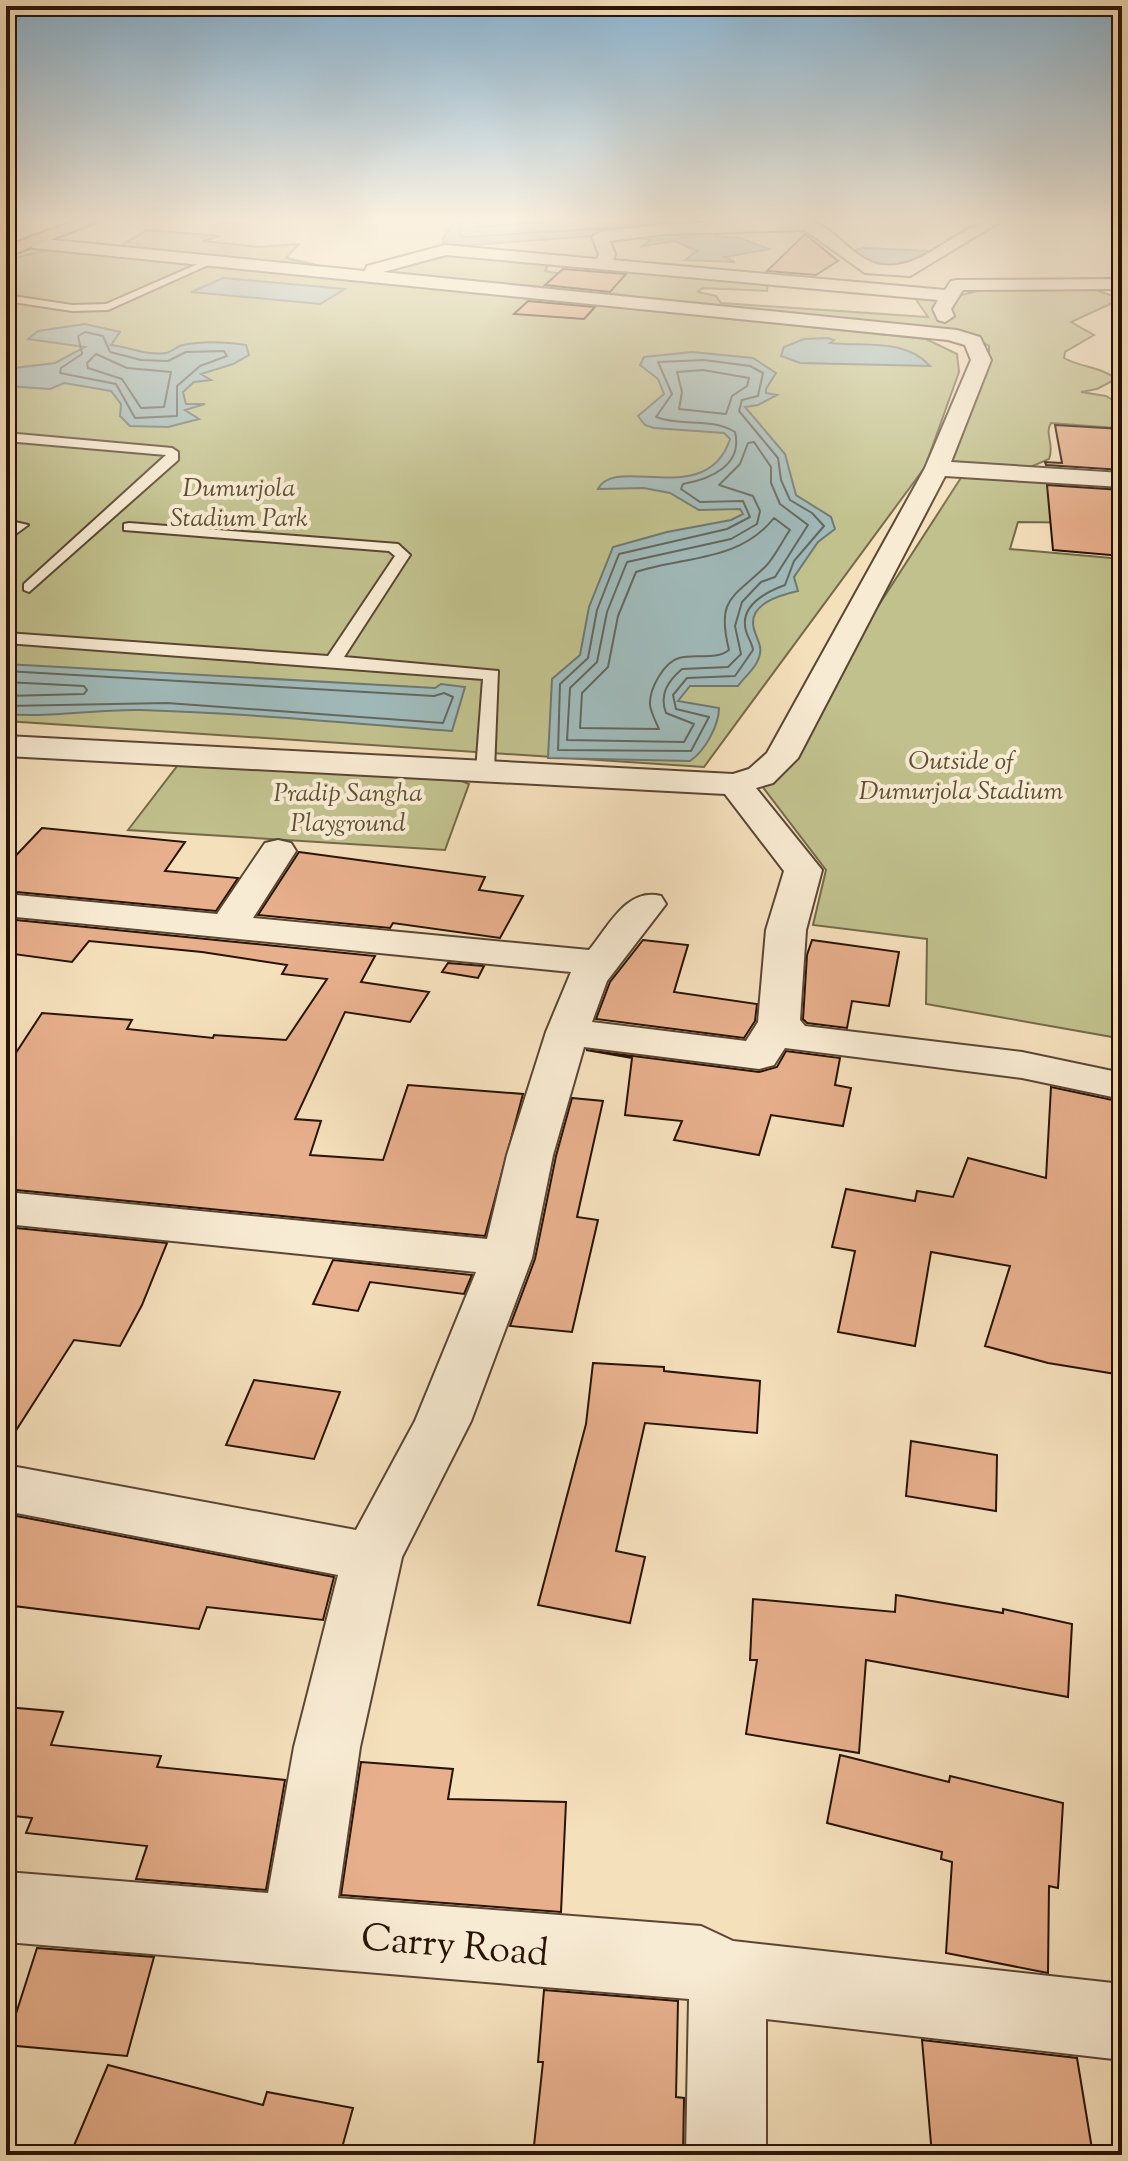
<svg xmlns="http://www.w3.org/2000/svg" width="1128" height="2161" font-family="'Sorts Mill Goudy',serif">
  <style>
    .green { fill: #c1c18d; stroke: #746a49; stroke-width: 2 }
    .water { fill: #a0bbbb; stroke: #707872; stroke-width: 2 }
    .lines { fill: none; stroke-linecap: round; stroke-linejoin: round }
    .shore { stroke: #646760; stroke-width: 2 }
    .building { fill: #e7af8c; stroke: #281305; stroke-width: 2 }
    .service-casing { stroke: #5b4633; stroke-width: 4 }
    .minor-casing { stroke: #5b4633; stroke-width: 4 }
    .primary-casing { stroke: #281305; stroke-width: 4 }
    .service { fill: #f8ebd3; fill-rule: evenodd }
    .minor { fill: #f8ebd3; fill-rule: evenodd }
    .primary { fill: #eac07e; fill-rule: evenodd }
    .labels { text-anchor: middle; stroke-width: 8; stroke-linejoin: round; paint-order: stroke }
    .far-park-label { font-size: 26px; font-style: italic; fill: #5e5035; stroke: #f8ebd3 }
    .near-street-label { font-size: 38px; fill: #281305; stroke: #f8ebd3 }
  </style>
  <rect width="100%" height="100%" fill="#f5e0bc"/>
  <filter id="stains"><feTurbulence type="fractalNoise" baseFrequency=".0025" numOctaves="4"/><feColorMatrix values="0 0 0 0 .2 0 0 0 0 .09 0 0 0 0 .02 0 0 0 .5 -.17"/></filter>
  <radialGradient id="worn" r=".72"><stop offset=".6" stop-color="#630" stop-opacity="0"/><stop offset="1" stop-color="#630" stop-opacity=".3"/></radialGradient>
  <path class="green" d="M147,230L220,236L203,241L258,247L299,244L286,258L321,266L117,248Z
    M52,249L926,339L957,354L959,372L925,467L704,767L6,721V260Z
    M464,255L543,262L547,267L545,271C565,275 575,276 593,266L768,282L767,291L702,288L698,292L716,296L721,303L928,317L915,298L944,299L986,289L1088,287L1121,299L1071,322L1094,335L1065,352L1064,358C1082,368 1100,366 1116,379L1097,389L1081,392L1106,396L1122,406V436H1116L1115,428L1051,423C1044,434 1055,444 1049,459L1028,468L949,461L989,355V346L973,336L384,274L403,258Z
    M966,470L1108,485L1102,523L1018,522L1010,549L1122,559V1017L1118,1038L926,1004L927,939L813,925L826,870L762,786Z
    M193,762L457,779L469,784L445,850L128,830L178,765Z"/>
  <path class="water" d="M456,220H667L677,224L660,232H716L721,233L714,236L740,238L769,249L725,257L735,262L685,260L697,251L675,241L643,246L650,240L621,234L444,247L443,238Z
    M864,248L931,251L916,261L880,269L852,251Z
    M223,278L345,289L320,304L191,292Z
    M85,324L120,332L111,345C129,347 147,356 166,353C172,352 177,346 183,345C202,341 227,342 246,345L249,355L233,364L201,374L211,380L194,382L183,392L186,404H205L185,410L199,419L168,427L130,426L120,416L121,404L111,391L64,383L50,389L6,386V369L55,363L85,347L28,339L38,331Z
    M828,338L834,340L830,343C864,347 905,338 930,366L800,363L781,356L784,347L804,339Z
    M692,352L753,358L776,373L766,389V393L777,395L758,405L745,407L785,454L796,495L831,517L835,529L818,542L794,577L798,591C780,595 747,604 754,629C757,641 764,647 758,660C755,669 744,677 738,686H690L678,701L719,708C719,725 705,751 690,761L548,758L552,679L580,655L589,607L613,547L667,532L731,520L743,514L740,509L699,510L670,493L644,488L598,489C615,454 707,510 730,439L724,433L654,428L645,425L638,416L664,394L658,379L640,365L644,357Z
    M6,664L435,688L441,684L465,687L452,731C348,723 244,713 140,710C95,709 51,718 6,714Z"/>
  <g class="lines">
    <path class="shore" d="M463,220L459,234L463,237L627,227
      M473,220L477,227L570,220
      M85,332L103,336L110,352L141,360L168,361L186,352L224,351L227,356L200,366L177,386V416L135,418L116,384L60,373L61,368L82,354L78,336Z
      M96,354L127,368L171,372L164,407L141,408L122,379L88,368L87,363Z
      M704,360L750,366L763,373L758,396L742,400L739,411L778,458L781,480L790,500L812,513L824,526L794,561L785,585C766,592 739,606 746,631C748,638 752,643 753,650L735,676L687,678L673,695L676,709L709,717L691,751L558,750L560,684L588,658L597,610L619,554L727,529L750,517L743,501L700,502L681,489L683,484C711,479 743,465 735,432C710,417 682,427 656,417L672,394L658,362Z
      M703,370L749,378L747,386L732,396L726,414L679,409L682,392L677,372Z
      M754,442L771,467V483L780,504L808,525L775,577L761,582L742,602L735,626L741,654L728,667L682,669C668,681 659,694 666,713L694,724L684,742L567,740L570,688L597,662L607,612L627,562L731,539L757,524L760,511L753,496L719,485L740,464L748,443Z
      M774,518L790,530C782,541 775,557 765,567C733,598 716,598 729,650C715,661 695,653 679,658C664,662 649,689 650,705C651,713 656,722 659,729L580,728L582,693L608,667L618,616L636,572C685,556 739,562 774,518Z
      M6,671L434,696L444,693L453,697L443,723L167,703L6,706
      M6,682L84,686L87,690L84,694L6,696"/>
  </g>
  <path class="building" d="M805,234L838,261L816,275L767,271Z
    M563,269L626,274L610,292L545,285Z
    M528,301L595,307L584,319L514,314Z
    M1055,425L1122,429V470L1046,465L1045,462L1062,463Z
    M1047,485L1122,490V556L1053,550Z
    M42,828L185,842L165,871L238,878L216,911L6,891V866Z
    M299,852L485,877L479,890L523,896L500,938L393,923L390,928L258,915Z
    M6,919L375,956L361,982L429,992L410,1022L345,1012L295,1119L321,1121L310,1155L383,1160L408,1085L523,1094L485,1236L6,1189V1068L42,1013L132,1020L127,1029L213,1038L214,1035L286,1040L327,979L282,974L287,965L202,952L89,941L72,962L6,953Z
    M643,940L688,945L674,992L757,1004L755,1021L744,1038L596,1019L610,982Z
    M812,940L899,952L889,1006L852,1001L847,1028L807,1023L803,1019L807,955Z
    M448,963L484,966L478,978L442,972Z
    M586,1050L759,1072L777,1067L786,1051L840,1058L835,1085L851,1088L843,1126L771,1115L759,1155L674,1140L682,1121L625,1115L632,1058Z
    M1051,1087L1122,1102V1375L1048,1363L985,1346L1010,1266L931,1252L915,1346L838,1332L855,1251L832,1247L846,1189L915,1201L917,1191L953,1197L968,1158L1046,1178Z
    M572,1098L603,1101L577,1217L598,1220L572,1332L510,1326L535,1259L556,1156Z
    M6,1227L167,1243L142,1305L120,1346L74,1340L6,1446Z
    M333,1260L472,1275L464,1294L370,1282L358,1311L313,1304Z
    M593,1363L664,1367V1371L760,1381L757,1433L645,1423L616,1551L645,1557L630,1623L538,1605L586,1424Z
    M254,1380L340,1392L314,1459L226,1445Z
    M911,1441L997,1455L996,1511L906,1496Z
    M6,1514L334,1577L323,1620L207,1607L199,1629L6,1605Z
    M896,1595L1003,1613V1609L1072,1624L1068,1697L866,1660L859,1753L746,1734L757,1660H750L753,1599L895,1612Z
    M6,1707L63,1712L51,1745L161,1756L157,1767L285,1780L266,1890L136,1879L147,1846L26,1833L32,1818L6,1815Z
    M840,1755L949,1782L950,1776L1063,1803L1058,1888L1049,1886L1048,1973L946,1953L952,1862L941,1859L942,1852L827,1823Z
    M361,1762L453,1769L448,1799L566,1802L561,1912L341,1895Z
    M37,1948L154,1957L127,2056L6,2045Z
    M544,1990L678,2001L676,2097L684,2098L683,2155H533L543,2062H538Z
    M922,2040L1077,2058L1093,2155H932Z
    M108,2065L263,2105L267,2092L353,2108L340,2155H70Z"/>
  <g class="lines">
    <defs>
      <path id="service" d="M207,260L215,262L108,310L72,311L6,301V295L72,305L106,304Z
        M6,433L172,448L178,452V460L29,592L24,590V584L166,455L6,441Z
        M6,520L28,525L6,541Z
        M129,523L398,544L410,555L344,657L498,671L494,771L485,777L476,771L483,679L6,643V633L328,656L395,556L389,551L124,530V524Z"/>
      <path id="minor" d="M810,220C834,228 853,258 877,264C924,275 956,220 1003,220L910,276L865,273L805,230L665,234L610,241L615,254L613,260L945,290L951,281L957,280L1122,279V289L963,290L951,309L954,316L945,322L938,320L933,309L938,300L446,255L383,272L957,330L980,337L991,360L951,462L1122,473V487L945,476L798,758L773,783L756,788L822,870L806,930L800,1020L805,1026L1022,1052L1122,1073V1099L1022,1078L785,1048L774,1065L759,1069L584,1047L553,1155L532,1258L471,1421L402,1557L360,1747L338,1898L701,1926L733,1941L1122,1984V2060L766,2019V2155H686L689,1999L6,1942V1872L268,1893L294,1747L338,1575L6,1511V1465L356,1530L415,1421L476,1272L6,1224V1192L487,1239L507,1155L546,1032L571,972L6,916V894L217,914L265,843L278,840L291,843L296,851L253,918L589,950C609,926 627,887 661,896L666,904L607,981L592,1022L746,1041L758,1022L766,930L784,871L725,794L6,756V736L733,774L749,769L767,753L925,468L971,360L965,345L948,340L33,248L25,243L33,238L365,271L367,266L445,245L597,259L599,254L592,237L600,232L665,224Z"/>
      <path id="primary" d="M78,220H102L6,257V246Z"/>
    </defs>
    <use href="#service" class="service-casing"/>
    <use href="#minor" class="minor-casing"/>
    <use href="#primary" class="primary-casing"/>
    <use href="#service" class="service"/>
    <use href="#minor" class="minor"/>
    <use href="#primary" class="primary"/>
  </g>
  <linearGradient id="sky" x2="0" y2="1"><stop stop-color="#8bb7d6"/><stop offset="0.42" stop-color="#faf1e1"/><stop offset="1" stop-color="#faf1e1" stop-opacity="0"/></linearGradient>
  <rect width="1128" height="523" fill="url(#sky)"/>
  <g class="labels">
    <g class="far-park-label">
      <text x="239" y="496">Dumurjola<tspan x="239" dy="30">Stadium Park</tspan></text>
      <text x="961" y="769">Outside of<tspan x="961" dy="30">Dumurjola Stadium</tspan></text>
      <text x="348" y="801">Pradip Sangha<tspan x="348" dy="30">Playground</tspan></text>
    </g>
    <g class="near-street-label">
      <text transform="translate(455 1944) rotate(5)" y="13">Carry Road</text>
    </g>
  </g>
  <rect width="1128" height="2161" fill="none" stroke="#f5e0bc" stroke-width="32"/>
  <rect x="8" y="8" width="1112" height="2145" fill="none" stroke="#281305" stroke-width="4"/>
  <rect x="16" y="16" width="1096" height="2129" fill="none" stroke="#281305" stroke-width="2"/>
  <rect width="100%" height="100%" filter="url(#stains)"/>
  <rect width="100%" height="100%" fill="url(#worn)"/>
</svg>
